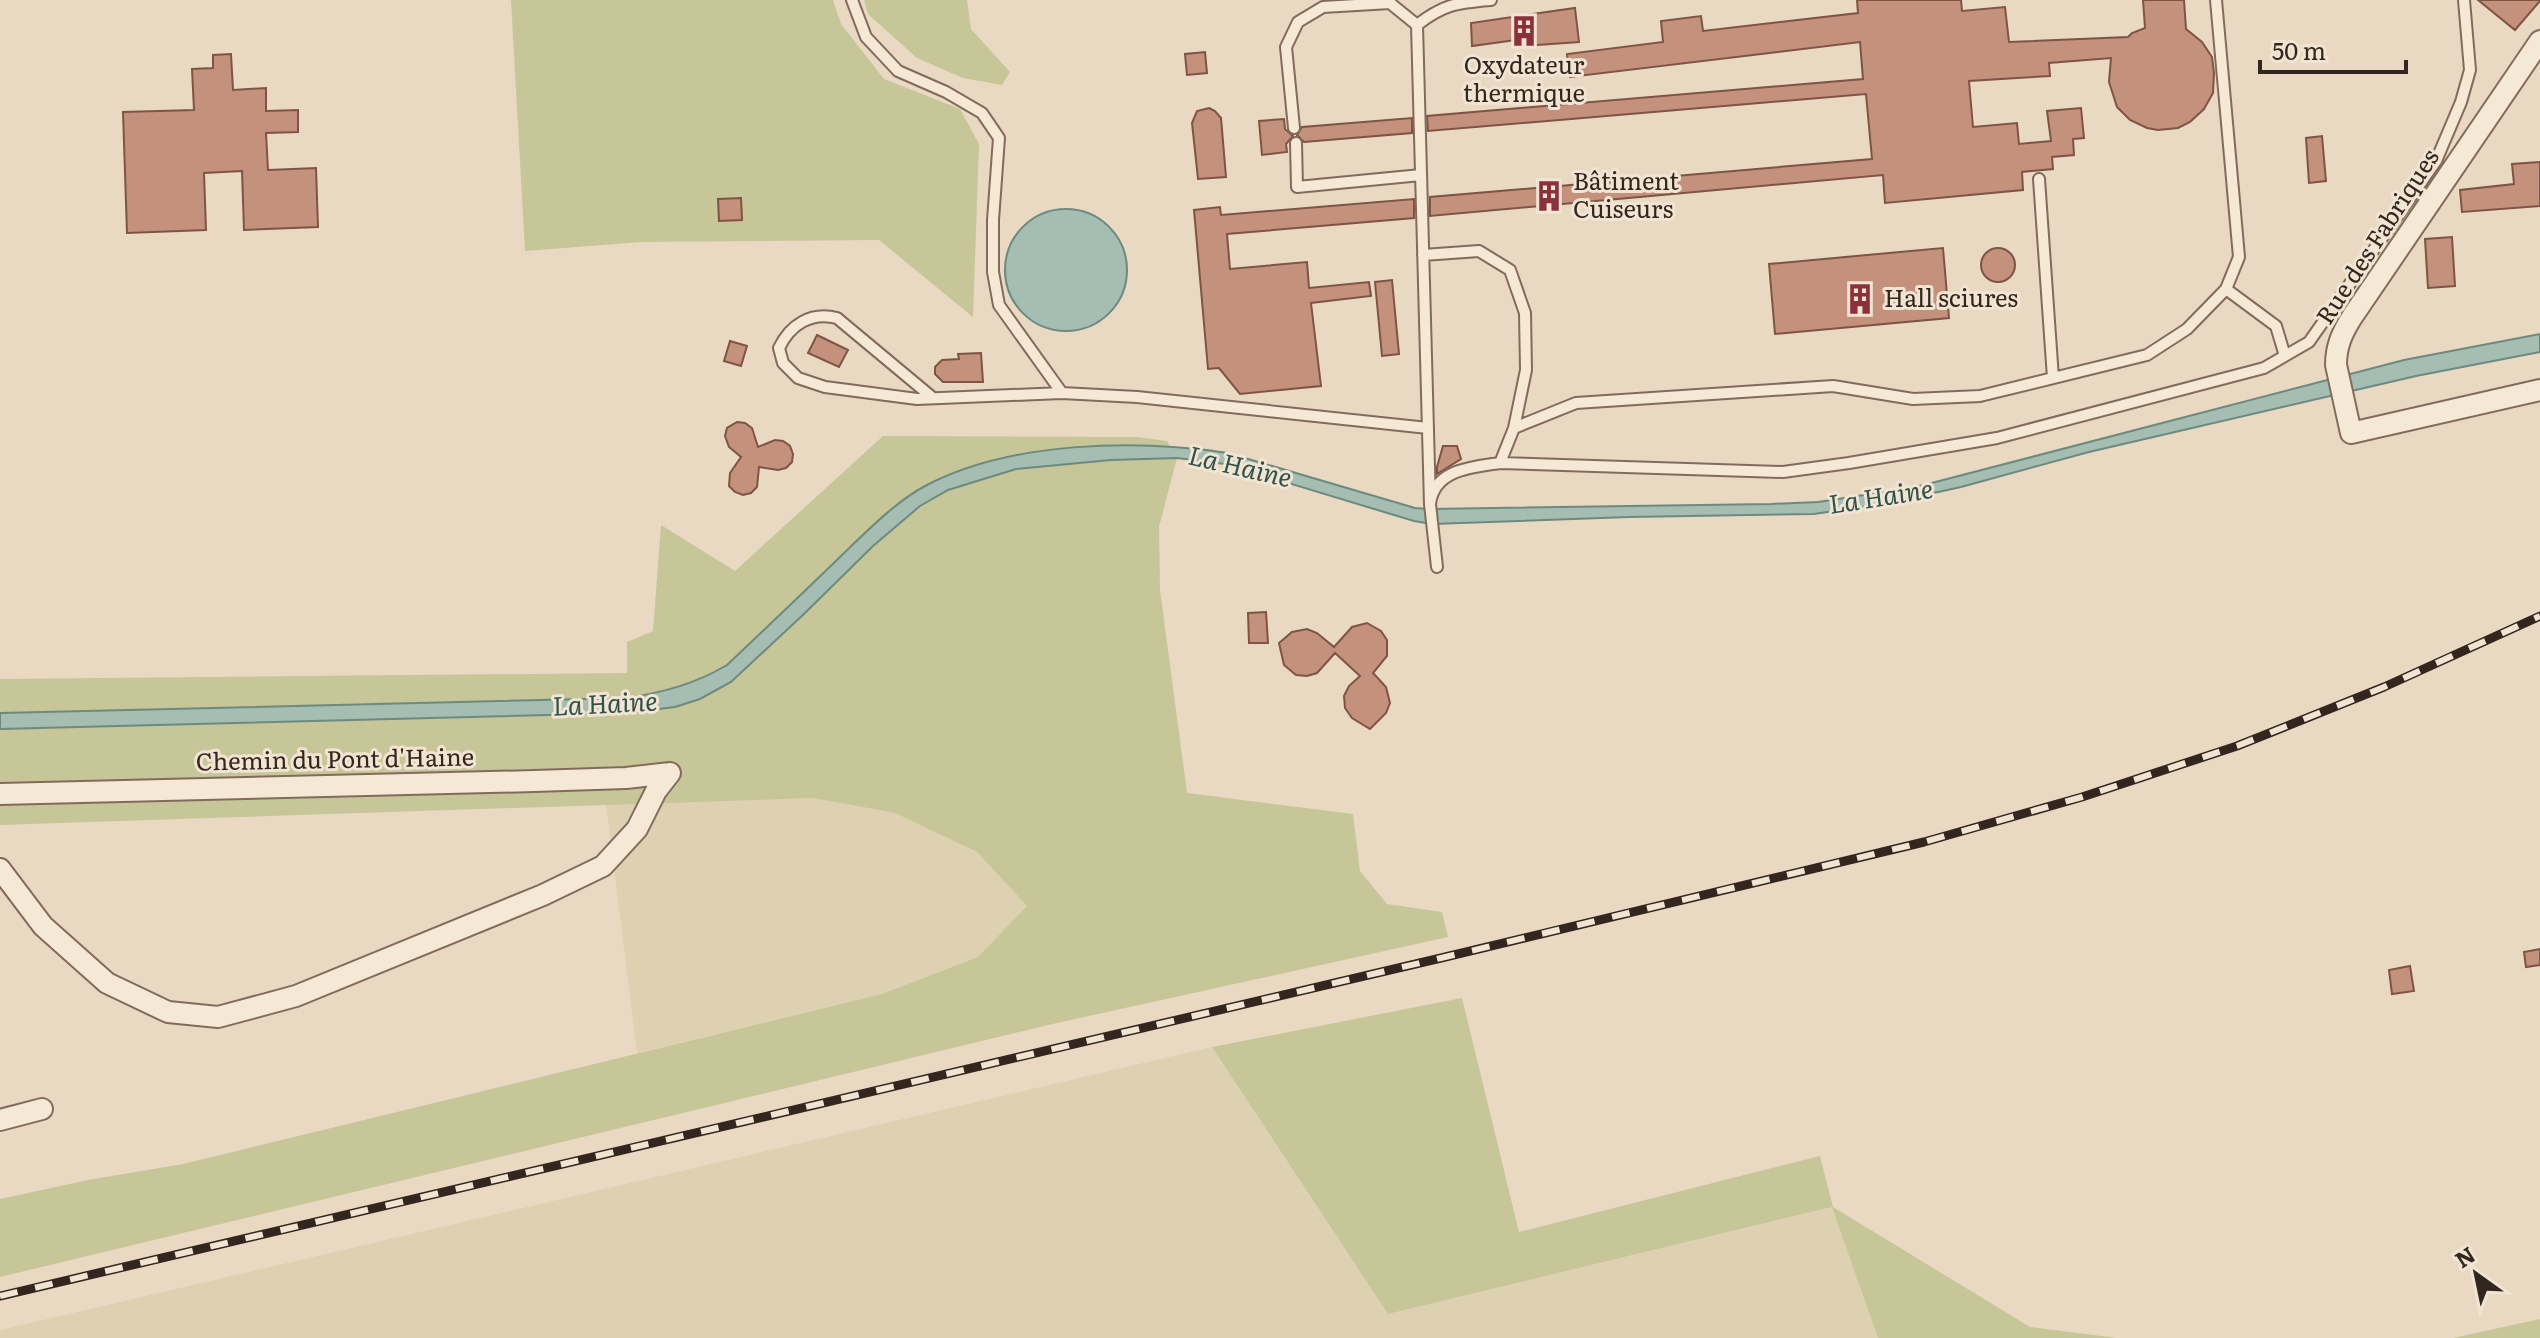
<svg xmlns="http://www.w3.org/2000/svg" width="2540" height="1338" font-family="Literata,serif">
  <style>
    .farmland { fill: #ded1b1 }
    .green { fill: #c6c698 }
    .water { fill: #a5bdb3; stroke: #6d8a7f; stroke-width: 2 }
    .building { fill: #c4917c; stroke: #7f5444; stroke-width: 2 }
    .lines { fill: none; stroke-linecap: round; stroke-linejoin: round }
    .lane-casing { stroke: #826b5c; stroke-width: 14 }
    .street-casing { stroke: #826b5c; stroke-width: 24 }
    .lane { stroke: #f5e8d5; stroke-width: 10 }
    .street { stroke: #f5e8d5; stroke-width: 20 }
    .rail-casing { stroke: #33261e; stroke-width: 9 }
    .rail { stroke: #f2e4d2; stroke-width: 6; stroke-dasharray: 18; stroke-linecap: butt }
    .labels { text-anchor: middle; stroke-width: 6; stroke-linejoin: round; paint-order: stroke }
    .poi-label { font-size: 24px; fill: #33261e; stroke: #f2e4d2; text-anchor: start }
    .street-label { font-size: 24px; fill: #33261e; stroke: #f2e4d2 }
    .water-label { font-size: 26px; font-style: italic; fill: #2f524b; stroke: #f2e4d2 }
  </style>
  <rect width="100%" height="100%" fill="#e9d9c3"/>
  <path class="farmland" d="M813,798L895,813L977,852L1028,906L978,957L882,994L637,1053L606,804Z
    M1212,1047L1388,1314L1833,1207L1878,1338H0V1330Z"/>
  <path class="green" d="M511,0H833L841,24L884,79L960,109L979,144L973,317L879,240L642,242L525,251Z
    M864,0H967L971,29L1010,72L1002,85L963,78L917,58L868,14Z
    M883,436L1137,437L1167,441L1177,458L1159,527L1160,590L1187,793L1353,814L1360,871L1387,904L1442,912L1448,937L1057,1023L0,1277V1199L88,1180L183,1164L882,994L978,957L1027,906L977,852L895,813L813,798L0,825V679L627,673V642L653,631L661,525L735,571Z
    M1462,998L1519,1232L1820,1156L1833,1207L2030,1327L2117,1338H1878L1832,1207L1388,1314L1212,1047Z
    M2540,1319V1338H2453Z"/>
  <path class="water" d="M1005 270a61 61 0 1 1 122 0a61 61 0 1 1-122 0Z
    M2540,334V352L2416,376L2089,452L1961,487L1888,503L1814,514L1629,517L1432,524L1414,521L1225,464L1177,458L1111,460L1016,469L948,490L920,506L873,546L805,613L731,682L700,699L675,707L628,713L0,729V713L628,698C664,692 695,684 727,665C765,629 803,593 841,556C865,533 895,502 925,486C1010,441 1135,439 1228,453L1415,508L1430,509L1771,504L1818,502L1890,491L1924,485L2404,360Z"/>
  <path class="building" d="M1857,0H1961L1962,11L2005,7L2009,42L2128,37L2132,33L2145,28L2143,0H2184L2186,29L2202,42L2212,57L2214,73L2213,93L2204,109L2190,122L2178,128L2158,130L2147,128L2130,120L2117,107L2109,82L2111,58L2049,63L2050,76L1969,81L1973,127L2017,123L2019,144L2051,141L2047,111L2081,108L2084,138L2073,139L2074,155L2052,157L2053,169L2022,172L2023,190L1885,203L1883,175L1430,216V197L1872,159L1866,94L1428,131L1427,116L1863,79L1860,42L1570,77L1567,54L1663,42L1661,21L1701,16L1703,31L1858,13Z
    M2478,0H2540V1L2515,30Z
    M1575,8L1579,42L1537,45L1523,39L1472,46L1471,23Z
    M1205,52L1207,73L1187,75L1185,54Z
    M231,54L233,90L266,88V111L298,110V132L266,133L268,170L316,168L318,227L244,230L242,171L204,173L206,230L127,233L123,112L194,110L192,69L213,68V55Z
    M1209,108L1215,111L1221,118L1226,177L1198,179L1192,123L1197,111Z
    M1412,118V133L1304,142L1297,135L1302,127Z
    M1284,119L1285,129L1293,136L1286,144L1287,152L1262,155L1259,121Z
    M2322,136L2326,181L2309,183L2306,138Z
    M2540,162V206L2462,212L2460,190L2514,184L2512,164Z
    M741,198L742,220L719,221L718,199Z
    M1414,199V218L1227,234L1230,269L1307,262L1309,288L1369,282L1371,296L1311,303L1321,386L1240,394L1219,368L1208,369L1194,210L1220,207L1221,215Z
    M2452,237L2455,286L2428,288L2425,239Z
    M1943,248L1949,318L1775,334L1769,264Z
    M1981 265a17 17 0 1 1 34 0a17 17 0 1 1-34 0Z
    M1392,280L1399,354L1382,356L1375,282Z
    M817,335L848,350L839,367L808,353Z
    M730,341L747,346L741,366L724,361Z
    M981,353L983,382H943L935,374V367L942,360L959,359L958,354Z
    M737,422L745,423L752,428L758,447L775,440L783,441L790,446L793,454L792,462L786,468L778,470L759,467L757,487L751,493L743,495L735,492L729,486L730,473L741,457L729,447L725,436L727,428Z
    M1443,446H1457L1461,459L1437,474V467Z
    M1266,612L1268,643H1249L1248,613Z
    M1367,623L1381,631L1387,640V656L1373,673L1386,687L1390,703L1386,713L1370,729L1352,718L1345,708L1344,696L1349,686L1360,676L1335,653L1317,673L1307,676L1296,675L1284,665L1279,643L1292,632L1307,629L1317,633L1334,647L1352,627Z
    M2540,949V965L2526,967L2524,952Z
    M2410,966L2414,991L2392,994L2389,970Z"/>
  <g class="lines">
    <defs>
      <path id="lane" d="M852,0L866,37L898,71L946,92L982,113L999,138L993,220V272L999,305L1062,393L1137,397L1428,428
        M1390,0V3L1417,25L1430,504L1437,567
        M1417,25C1444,4 1457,3 1491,0
        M1294,128L1286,47L1298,22L1323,7L1390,3
        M1296,143L1297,187L1421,175
        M2039,179L2053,378
        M1423,255L1479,251L1510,270L1525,313L1526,370L1514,428
        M2226,289L2276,326L2285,356
        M933,398L837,318C811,311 790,325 779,348L783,363L798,378L825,387L917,399L1062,393
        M1500,463L1514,428L1576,403L1833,386L1913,399L1980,396L2147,355L2187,329L2226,289L2239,257L2216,0
        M1430,504C1434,469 1473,467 1500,463L1783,472L1849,463L1997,438L2264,368L2309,342L2436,161L2461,102L2470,70L2464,0"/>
      <path id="street" d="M2540,41L2352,317C2342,333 2336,346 2336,365L2351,433L2540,390
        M0,794L534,781L626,778L670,773
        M0,869L43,926L107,983L168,1012L218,1017L296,996L543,895L603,866L637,829L656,791L670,773
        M0,1120L42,1109"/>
    </defs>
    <use href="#lane" class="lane-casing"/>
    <use href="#street" class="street-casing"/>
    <use href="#lane" class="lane"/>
    <use href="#street" class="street"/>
    <defs>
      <path id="rail" d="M0,1296L1441,958L1924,842L2082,797L2237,746L2384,687L2540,616"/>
    </defs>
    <use href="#rail" class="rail-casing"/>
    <use href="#rail" class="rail"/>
  </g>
  <defs>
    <symbol id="building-bare" viewBox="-9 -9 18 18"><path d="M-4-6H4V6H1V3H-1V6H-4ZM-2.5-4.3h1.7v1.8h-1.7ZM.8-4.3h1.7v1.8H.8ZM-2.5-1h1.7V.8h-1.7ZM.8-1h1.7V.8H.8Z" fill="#8b313d" stroke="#f2e4d2" stroke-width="2.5" paint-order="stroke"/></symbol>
  </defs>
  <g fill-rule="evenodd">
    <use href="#building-bare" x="1502" y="9" width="44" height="44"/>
    <use href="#building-bare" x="1527" y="174" width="44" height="44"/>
    <use href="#building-bare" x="1838" y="277" width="44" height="44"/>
  </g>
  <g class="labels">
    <g class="poi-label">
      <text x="1524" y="74" text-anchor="middle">Oxydateur<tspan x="1524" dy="28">thermique</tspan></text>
      <text x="1573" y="190">Bâtiment<tspan x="1573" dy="28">Cuiseurs</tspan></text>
      <text x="1884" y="307">Hall sciures</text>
    </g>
    <g class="street-label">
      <text transform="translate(2378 237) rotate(-57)" y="8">Rue des Fabriques</text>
      <text transform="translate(335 760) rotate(-1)" y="8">Chemin du Pont d'Haine</text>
    </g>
    <g class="water-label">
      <text transform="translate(1240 467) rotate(13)" y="9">La Haine</text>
      <text transform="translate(1881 497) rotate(-9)" y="9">La Haine</text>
      <text transform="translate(605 704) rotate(-3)" y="9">La Haine</text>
    </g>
  </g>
  <g transform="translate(2476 1274) rotate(327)" stroke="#f2e4d2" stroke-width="6" paint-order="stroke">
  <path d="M0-6L14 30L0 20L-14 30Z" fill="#33261e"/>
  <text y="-12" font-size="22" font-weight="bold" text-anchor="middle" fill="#33261e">N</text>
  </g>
  <path d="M2260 60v12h146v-12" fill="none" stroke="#33261e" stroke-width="4"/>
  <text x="2272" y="60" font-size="24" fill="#33261e" stroke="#f2e4d2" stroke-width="6" paint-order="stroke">50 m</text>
</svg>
